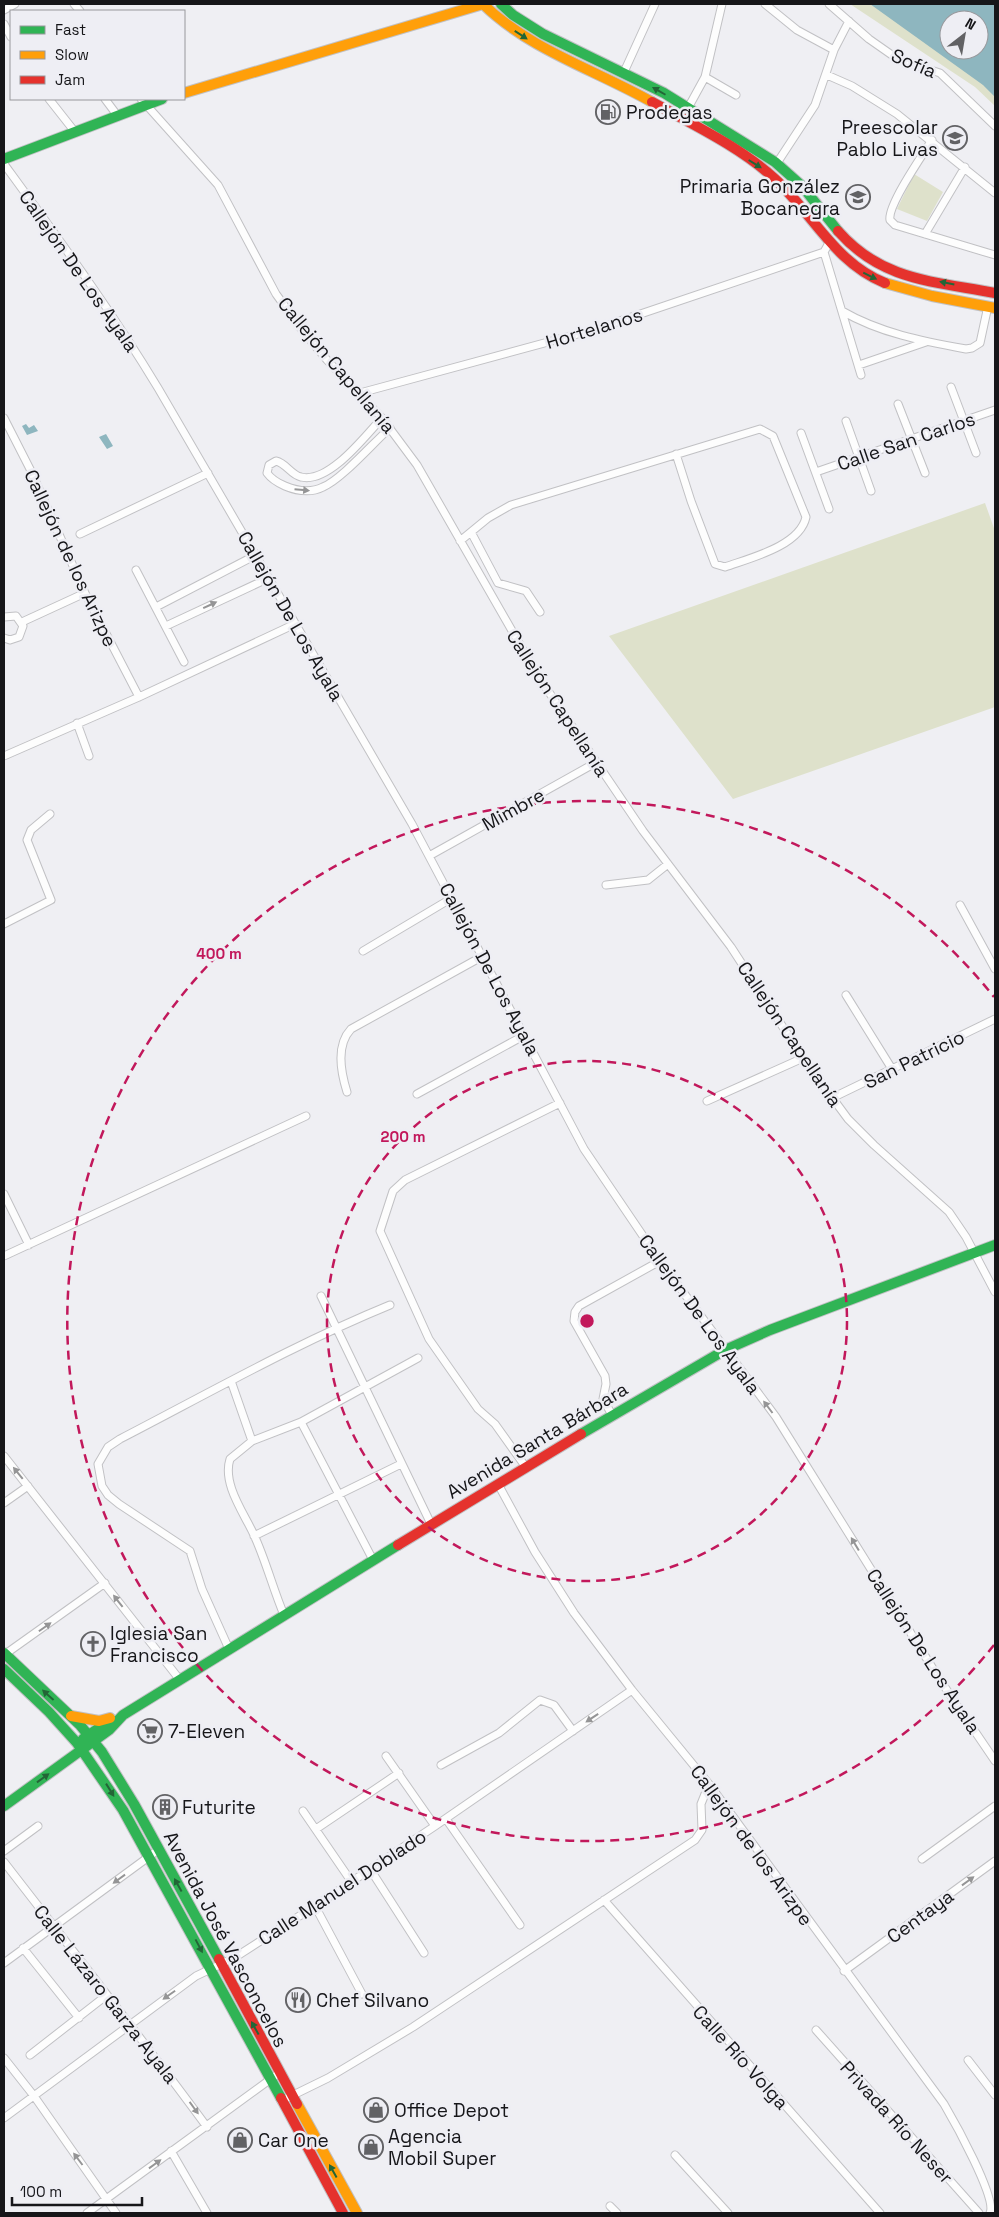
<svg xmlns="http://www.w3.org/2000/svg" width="999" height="2217" font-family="'Space Grotesk',sans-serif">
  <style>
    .green { fill: #dee1cb; fill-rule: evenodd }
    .water { fill: #8eb6bf; fill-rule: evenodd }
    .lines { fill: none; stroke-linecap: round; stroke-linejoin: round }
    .street-casing { stroke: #c1c1c4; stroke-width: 9 }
    .fast-casing { stroke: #c1c1c4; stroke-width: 12 }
    .slow-casing { stroke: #c1c1c4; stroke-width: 12 }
    .jam-casing { stroke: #c1c1c4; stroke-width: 12 }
    .street { stroke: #fdfdfd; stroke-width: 7 }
    .fast { stroke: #30b455; stroke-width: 10 }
    .slow { stroke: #ff9f0a; stroke-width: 10 }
    .jam { stroke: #e5322d; stroke-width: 10 }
    .oneway { fill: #236537 }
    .oneway2 { fill: #959596 }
    .ring { fill: none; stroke: #c2185b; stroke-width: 2.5; stroke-dasharray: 9 6 }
    .labels { text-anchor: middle; stroke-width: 5; stroke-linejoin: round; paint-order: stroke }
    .street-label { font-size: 19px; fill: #161619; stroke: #eeeef4 }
    .poi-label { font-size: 19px; fill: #161619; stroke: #eeeef4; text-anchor: start }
    .centre { fill: #c2185b; stroke: #eeeef4; stroke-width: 2.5 }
    .ring-label { font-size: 15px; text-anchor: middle; font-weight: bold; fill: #c2185b; stroke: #eeeef4; stroke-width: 5; stroke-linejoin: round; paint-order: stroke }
  </style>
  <rect width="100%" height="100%" fill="#efeff3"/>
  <path class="green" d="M850,4H995V106L975,87ZM949,20H979V50H949Z
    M914,174L943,192L927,221L897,209Z
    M985,503L995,531V707L733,799L609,636Z"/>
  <path class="water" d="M870,4H995V97L983,85ZM949,20H979V50H949Z
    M26,424L29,428L34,425L38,431L27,435L22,426Z
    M106,434L113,446L107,449L99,437Z"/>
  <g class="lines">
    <defs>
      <path id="street" d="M74,4L80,11
        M765,4L797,30L834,50
        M829,4L869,39L899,60L940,73L995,126
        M4,10L15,4
        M4,24L11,37
        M624,72L655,4
        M827,75L852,86L897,114L995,193
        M705,77L736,95
        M49,99L75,132
        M105,99L117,115
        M141,99L218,185L276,294L302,330L327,360L382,418L417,465L538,676L643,831L731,947L803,1058L848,1119L874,1145L949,1212L966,1237L995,1292
        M688,108L705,77L722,4
        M932,140C923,154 887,206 890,220L895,225L995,255
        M777,163L815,105L834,50L849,21
        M4,164C58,238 111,310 158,388L412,824L584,1149L660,1261L776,1417L940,1680L995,1761
        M925,234L965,167
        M824,252L861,375
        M842,311C880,333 922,341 966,349L972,348L980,343L988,306
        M859,365L926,342
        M951,387L976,453
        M360,393L596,329L824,252L829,243
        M898,404L925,473
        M4,418L31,471L85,593L139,697
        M382,418C365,436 329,484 301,477C291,475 286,463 276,461L269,465L267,473C272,480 278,483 285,486C297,491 311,493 323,487C342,479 373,443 390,428
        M846,421L871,491
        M801,433L829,509
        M816,472L995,410
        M471,532L498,583L526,591L540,612
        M80,534L208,473
        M460,541L488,518L511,505L760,429L773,436L806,517C800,546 750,558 725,567L715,564L691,501L676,454
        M136,570L184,662
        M156,607L256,555
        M4,617L16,616L23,626L19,637L10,640L4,638
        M22,622L85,593
        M166,626L269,578
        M77,723L89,756
        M4,756L139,697L295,624
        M429,856L597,762
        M606,885L648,880L668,864
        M960,905L995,969
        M4,924L51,900L27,840L31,830L50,814
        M363,951L452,898
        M846,995L892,1069
        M347,1092C341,1073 336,1045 351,1029L483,956
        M417,1094L525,1035
        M832,1098L995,1019
        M707,1101L803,1058
        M4,1194L29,1245
        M4,1256L306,1116
        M321,1296L431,1524
        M231,1381L252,1441
        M612,1415L603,1399L606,1384L605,1376L574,1321L575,1312L579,1306L660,1261
        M301,1422L373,1560
        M4,1456L180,1680
        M525,1466L495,1424L478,1409L429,1339L380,1231L393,1191L405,1180L560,1103
        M498,1484L535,1552L574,1613L632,1690L709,1784L944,2104C954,2121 997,2198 990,2213
        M4,1503L28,1486
        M254,1536L401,1464
        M284,1615C273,1589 266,1561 254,1535C244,1513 222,1484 230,1459L252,1441L301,1422L418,1358
        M229,1649L202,1589L190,1551L119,1504L108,1495L102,1486L98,1464L108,1447L120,1439C209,1393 297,1343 390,1305
        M4,1655L105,1583
        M386,1756L435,1826
        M441,1765L499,1733L540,1700L554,1705L573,1731
        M303,1811L351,1881
        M446,1819L520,1925
        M316,1829L399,1773
        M4,1851L38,1826
        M922,1859L995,1806
        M4,1862C72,1950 141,2037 207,2127
        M370,1869L424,1953
        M604,1900L880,2213
        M315,1906L362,1994
        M23,1948L79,2018
        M4,1963L158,1850
        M844,1971L995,1861
        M816,2030L979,2213
        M30,2055L107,1995
        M4,2058L34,2096L116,2213
        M968,2060L995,2095
        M281,2101L328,2078L413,2027L695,1840L702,1830L701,1804L709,1784
        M4,2118L196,1976L234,1958L315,1906L435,1826L632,1690
        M171,2151L207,2213
        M675,2155L728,2213
        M610,2206L617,2213
        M87,2213L279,2073"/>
      <path id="fast" d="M501,4L513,15L543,34L664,93L775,162L802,186L838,231
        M4,159L162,99
        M581,1434L725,1350L770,1330L995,1245
        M4,1653L80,1725L102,1752L134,1804L219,1959
        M4,1669L49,1712L77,1743L123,1810L281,2098
        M83,1739L111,1720
        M4,1806L109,1730L123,1715L398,1545"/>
      <path id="slow" d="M483,4C530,50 596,70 652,102
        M184,93L483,4
        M885,283L932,296L995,308
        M71,1716L99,1721L110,1718
        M297,2104L357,2213"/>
      <path id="jam" d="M652,102C692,124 742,148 775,179C813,214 835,263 885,283
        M838,231C882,281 933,281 995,293
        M398,1545L581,1434
        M219,1959L297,2104
        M281,2098L343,2213"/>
    </defs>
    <use href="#street" class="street-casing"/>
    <use href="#fast" class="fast-casing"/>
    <use href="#slow" class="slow-casing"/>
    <use href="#jam" class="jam-casing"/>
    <use href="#street" class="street"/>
    <use href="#fast" class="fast"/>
    <use href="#slow" class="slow"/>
    <use href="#jam" class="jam"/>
  </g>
  <defs><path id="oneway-solid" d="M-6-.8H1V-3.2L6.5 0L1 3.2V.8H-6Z" transform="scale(1.25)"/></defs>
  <g class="oneway">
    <use href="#oneway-solid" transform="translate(521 35) rotate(33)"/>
    <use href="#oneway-solid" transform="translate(659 91) rotate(-150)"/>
    <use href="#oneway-solid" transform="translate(755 164) rotate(32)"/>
    <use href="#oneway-solid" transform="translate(870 276) rotate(26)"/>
    <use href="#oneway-solid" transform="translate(947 283) rotate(-169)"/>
    <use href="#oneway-solid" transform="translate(48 1695) rotate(-138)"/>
    <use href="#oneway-solid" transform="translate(43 1778) rotate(-36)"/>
    <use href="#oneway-solid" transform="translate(110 1790) rotate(58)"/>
    <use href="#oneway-solid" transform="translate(178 1885) rotate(-119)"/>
    <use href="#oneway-solid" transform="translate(199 1946) rotate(62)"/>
    <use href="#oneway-solid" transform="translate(255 2028) rotate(-119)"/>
    <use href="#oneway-solid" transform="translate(333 2171) rotate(-119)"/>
  </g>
  <g class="oneway2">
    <use href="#oneway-solid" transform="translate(302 490) rotate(5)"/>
    <use href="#oneway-solid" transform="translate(210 605) rotate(-25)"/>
    <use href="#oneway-solid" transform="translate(768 1407) rotate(-127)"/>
    <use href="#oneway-solid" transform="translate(18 1473) rotate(-129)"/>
    <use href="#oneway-solid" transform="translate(855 1544) rotate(-121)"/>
    <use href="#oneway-solid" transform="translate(118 1601) rotate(-128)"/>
    <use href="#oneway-solid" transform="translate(45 1627) rotate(-35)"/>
    <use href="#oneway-solid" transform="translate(592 1718) rotate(146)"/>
    <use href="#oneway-solid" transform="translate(119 1879) rotate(144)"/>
    <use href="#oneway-solid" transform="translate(968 1881) rotate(-36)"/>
    <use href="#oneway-solid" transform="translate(169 1995) rotate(145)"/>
    <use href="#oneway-solid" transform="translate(194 2108) rotate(54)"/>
    <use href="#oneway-solid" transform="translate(78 2159) rotate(-127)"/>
    <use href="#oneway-solid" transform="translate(155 2164) rotate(-36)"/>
  </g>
  <g class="ring">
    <circle cx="587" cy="1321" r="260"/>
    <path d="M994 1645A520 520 0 1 1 994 997"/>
  </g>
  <defs>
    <symbol id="fuel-ring" viewBox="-11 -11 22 22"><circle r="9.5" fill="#eeeef4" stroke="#626265" stroke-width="1.5"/><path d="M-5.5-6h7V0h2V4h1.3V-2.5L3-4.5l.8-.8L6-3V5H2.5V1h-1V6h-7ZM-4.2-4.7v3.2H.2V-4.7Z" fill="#626265"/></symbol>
    <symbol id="school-ring" viewBox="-11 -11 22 22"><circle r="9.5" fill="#eeeef4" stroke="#626265" stroke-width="1.5"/><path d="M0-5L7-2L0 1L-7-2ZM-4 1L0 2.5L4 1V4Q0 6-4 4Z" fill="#626265"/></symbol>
    <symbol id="church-ring" viewBox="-11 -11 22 22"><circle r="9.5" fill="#eeeef4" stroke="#626265" stroke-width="1.5"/><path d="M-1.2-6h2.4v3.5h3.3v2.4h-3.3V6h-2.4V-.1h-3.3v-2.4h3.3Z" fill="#626265"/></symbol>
    <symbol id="supermarket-ring" viewBox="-11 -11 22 22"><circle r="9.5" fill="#eeeef4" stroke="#626265" stroke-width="1.5"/><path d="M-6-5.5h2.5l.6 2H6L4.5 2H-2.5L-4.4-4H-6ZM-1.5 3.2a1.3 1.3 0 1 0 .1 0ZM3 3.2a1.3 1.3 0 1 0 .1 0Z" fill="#626265"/></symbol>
    <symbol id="building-ring" viewBox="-11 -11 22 22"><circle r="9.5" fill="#eeeef4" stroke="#626265" stroke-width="1.5"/><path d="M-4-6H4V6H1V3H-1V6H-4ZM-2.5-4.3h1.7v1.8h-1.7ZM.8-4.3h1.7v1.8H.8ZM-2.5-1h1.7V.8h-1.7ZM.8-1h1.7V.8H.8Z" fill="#626265"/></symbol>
    <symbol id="restaurant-ring" viewBox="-11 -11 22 22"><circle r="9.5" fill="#eeeef4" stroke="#626265" stroke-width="1.5"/><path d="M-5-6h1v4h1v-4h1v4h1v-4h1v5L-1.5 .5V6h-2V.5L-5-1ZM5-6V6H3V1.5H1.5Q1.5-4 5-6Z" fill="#626265"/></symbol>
    <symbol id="shop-ring" viewBox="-11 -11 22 22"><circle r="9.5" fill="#eeeef4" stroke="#626265" stroke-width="1.5"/><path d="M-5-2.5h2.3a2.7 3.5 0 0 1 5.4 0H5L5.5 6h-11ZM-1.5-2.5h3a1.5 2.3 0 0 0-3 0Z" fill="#626265"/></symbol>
  </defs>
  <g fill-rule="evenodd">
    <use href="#fuel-ring" x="594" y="98" width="28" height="28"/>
    <use href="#school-ring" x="941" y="124" width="28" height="28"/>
    <use href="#school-ring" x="844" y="183" width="28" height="28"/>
    <use href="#church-ring" x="79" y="1630" width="28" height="28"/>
    <use href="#supermarket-ring" x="136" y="1717" width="28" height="28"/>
    <use href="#building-ring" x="151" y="1793" width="28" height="28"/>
    <use href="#restaurant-ring" x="284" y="1986" width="28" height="28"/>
    <use href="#shop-ring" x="362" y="2096" width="28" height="28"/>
    <use href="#shop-ring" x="226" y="2126" width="28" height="28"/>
    <use href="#shop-ring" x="357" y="2133" width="28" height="28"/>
  </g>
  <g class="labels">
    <g class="street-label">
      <text transform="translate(914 63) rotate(23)" y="7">Sofía</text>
      <text transform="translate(79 271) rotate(55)" y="7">Callejón De Los Ayala</text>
      <text transform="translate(594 328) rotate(-17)" y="7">Hortelanos</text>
      <text transform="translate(337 365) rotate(50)" y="7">Callejón Capellanía</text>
      <text transform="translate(906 441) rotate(-19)" y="7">Calle San Carlos</text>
      <text transform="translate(71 558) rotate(65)" y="7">Callejón de los Arizpe</text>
      <text transform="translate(291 616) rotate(60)" y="7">Callejón De Los Ayala</text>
      <text transform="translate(558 703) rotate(57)" y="7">Callejón Capellanía</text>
      <text transform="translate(513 809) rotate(-29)" y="7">Mimbre</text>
      <text transform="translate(490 969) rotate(62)" y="7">Callejón De Los Ayala</text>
      <text transform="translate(790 1034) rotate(56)" y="7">Callejón Capellanía</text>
      <text transform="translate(914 1059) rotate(-26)" y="7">San Patricio</text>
      <text transform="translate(700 1314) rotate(54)" y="7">Callejón De Los Ayala</text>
      <text transform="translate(537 1440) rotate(-31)" y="7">Avenida Santa Bárbara</text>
      <text transform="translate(924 1651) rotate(57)" y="7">Callejón De Los Ayala</text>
      <text transform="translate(752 1845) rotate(54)" y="7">Callejón de los Arizpe</text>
      <text transform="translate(342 1887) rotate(-33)" y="7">Calle Manuel Doblado</text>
      <text transform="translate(920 1916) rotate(-36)" y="7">Centaya</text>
      <text transform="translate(226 1939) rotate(62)" y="7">Avenida José Vasconcelos</text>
      <text transform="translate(106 1994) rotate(52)" y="7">Calle Lázaro Garza Ayala</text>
      <text transform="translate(741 2057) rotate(48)" y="7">Calle Río Volga</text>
      <text transform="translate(897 2122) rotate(48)" y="7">Privada Río Neser</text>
    </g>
    <g class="poi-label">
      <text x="626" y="119">Prodegas</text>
      <text x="938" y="134" text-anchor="end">Preescolar<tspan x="938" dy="22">Pablo Livas</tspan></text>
      <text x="840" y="193" text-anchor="end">Primaria González<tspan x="840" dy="22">Bocanegra</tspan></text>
      <text x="110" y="1640">Iglesia San<tspan x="110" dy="22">Francisco</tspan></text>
      <text x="168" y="1738">7-Eleven</text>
      <text x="182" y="1814">Futurite</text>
      <text x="316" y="2007">Chef Silvano</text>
      <text x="394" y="2117">Office Depot</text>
      <text x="388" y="2143">Agencia<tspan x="388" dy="22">Mobil Super</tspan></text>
      <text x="258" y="2147">Car One</text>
    </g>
  </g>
  <circle cx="587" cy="1321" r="8" class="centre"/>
  <g class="ring-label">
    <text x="219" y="959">400 m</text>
    <text x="403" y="1142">200 m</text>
  </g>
  <rect width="999" height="2217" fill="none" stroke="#161619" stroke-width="10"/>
  <rect x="10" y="10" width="175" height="90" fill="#eeeef4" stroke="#98989c"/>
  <rect x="20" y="26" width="25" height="8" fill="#30b455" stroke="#98989c"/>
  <text x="55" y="35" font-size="15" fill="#161619">Fast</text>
  <rect x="20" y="51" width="25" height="8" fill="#ff9f0a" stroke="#98989c"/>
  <text x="55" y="60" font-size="15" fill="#161619">Slow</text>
  <rect x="20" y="76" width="25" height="8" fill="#e5322d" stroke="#98989c"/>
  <text x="55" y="85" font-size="15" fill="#161619">Jam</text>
  <g transform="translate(964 35) rotate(31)"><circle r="24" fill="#eeeef4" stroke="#98989c"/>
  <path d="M0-4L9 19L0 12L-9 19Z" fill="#626265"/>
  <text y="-8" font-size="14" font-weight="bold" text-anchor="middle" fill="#161619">N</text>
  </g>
  <path d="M12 2197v8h130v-8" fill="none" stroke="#161619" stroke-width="2.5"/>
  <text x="20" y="2197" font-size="15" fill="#161619" stroke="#eeeef4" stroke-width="4" paint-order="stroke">100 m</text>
</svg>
